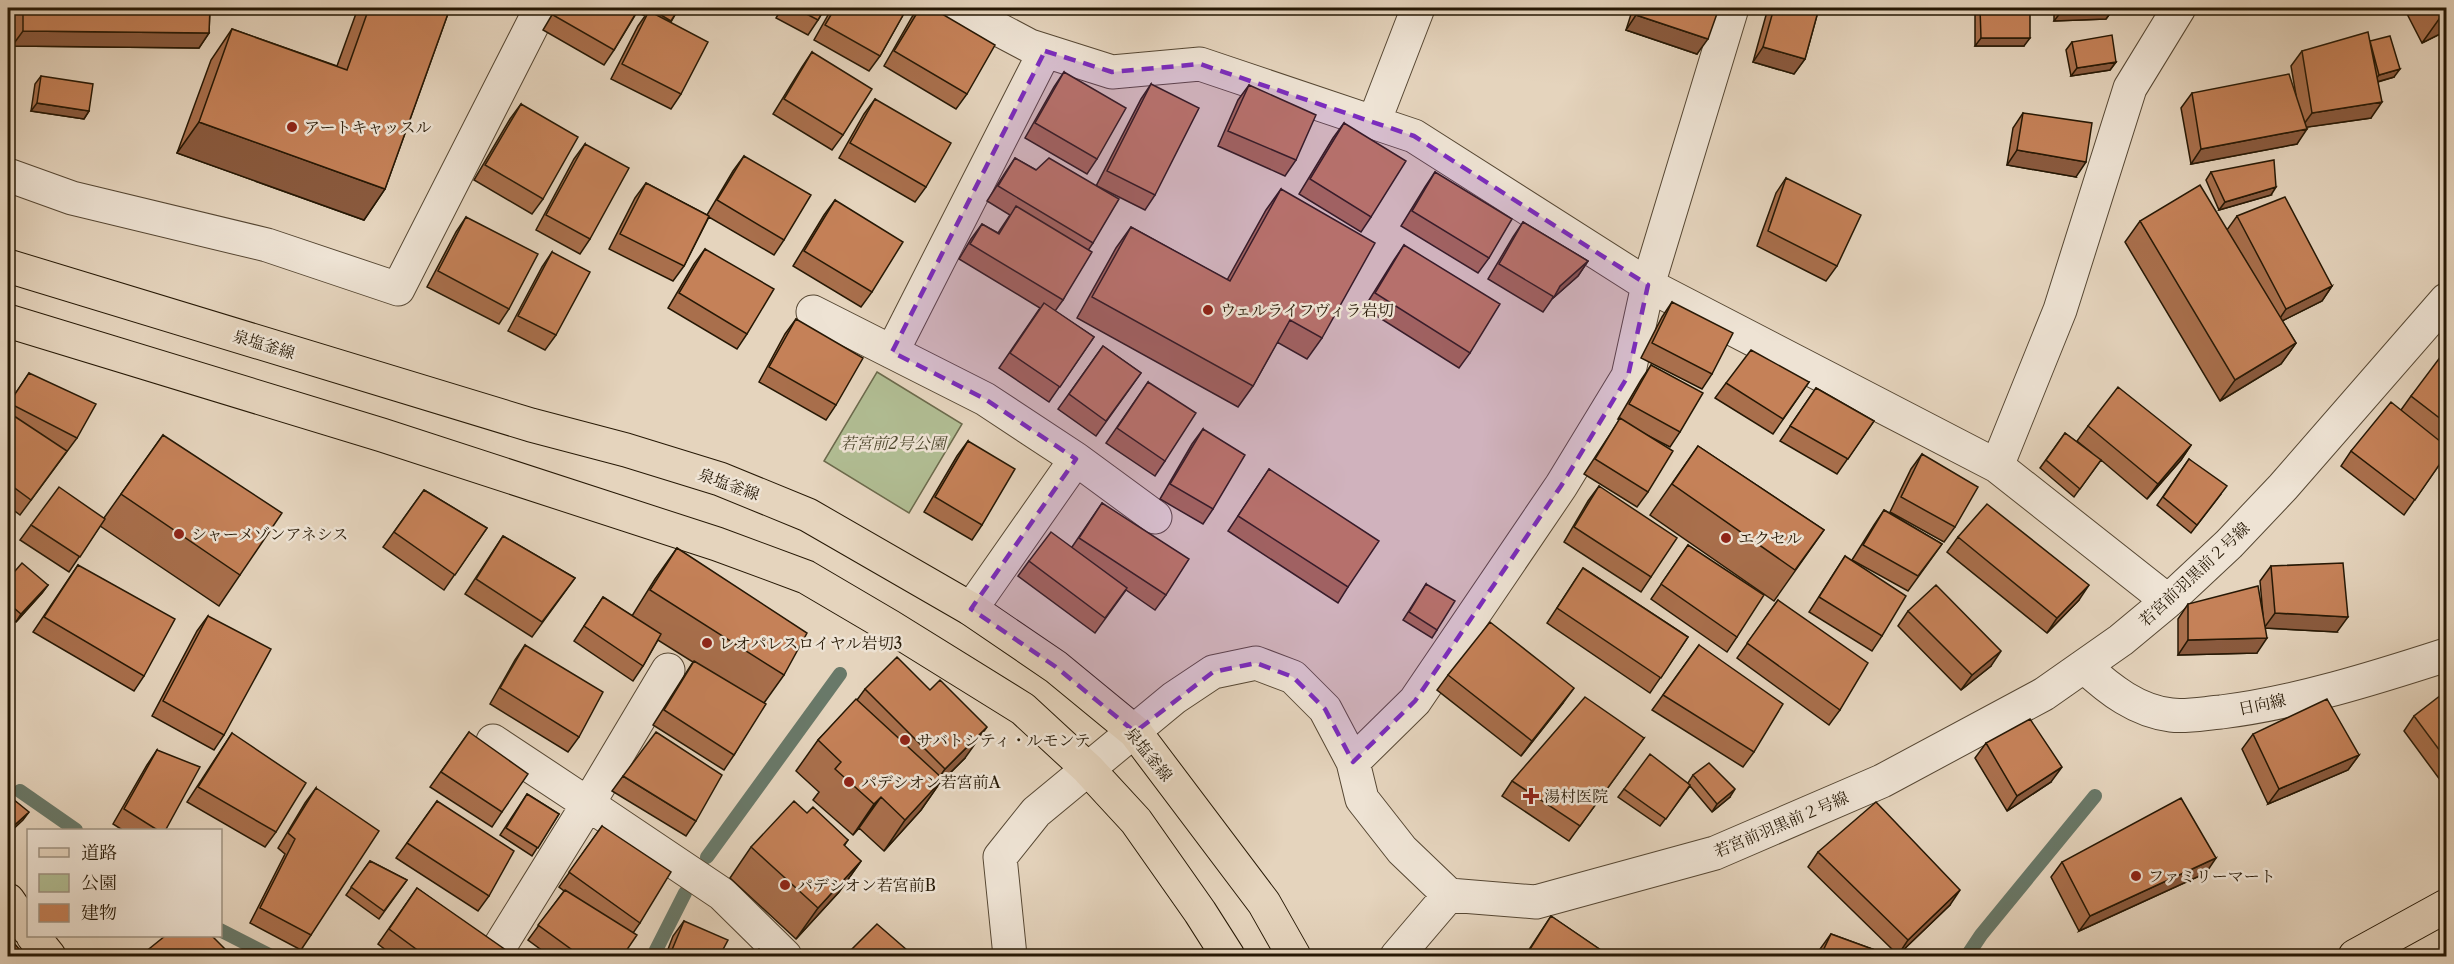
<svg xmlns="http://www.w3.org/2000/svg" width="2454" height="964" font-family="'Libre Caslon Text','Noto Serif JP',serif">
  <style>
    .green { fill: #b1bd93; stroke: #6c6a4c; stroke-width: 1.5 }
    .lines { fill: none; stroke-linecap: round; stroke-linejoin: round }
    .stream { stroke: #697969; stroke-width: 14 }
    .minor-casing { stroke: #564733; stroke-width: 35 }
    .major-casing { stroke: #261805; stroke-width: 35 }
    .minor { stroke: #eee3d4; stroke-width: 33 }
    .major { stroke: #e5d4bd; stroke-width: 33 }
    .wall { fill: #a96f4c; stroke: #261805; stroke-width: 1.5 }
    .shaded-wall { fill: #8a5a3e; stroke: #261805; stroke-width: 1.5 }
    .building { fill: #c58158; stroke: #261805; stroke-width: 1.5 }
    .marked { fill: #7b2cbf; fill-opacity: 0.2; stroke: #7b2cbf; stroke-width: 4.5; stroke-dasharray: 12 8; stroke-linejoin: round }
    .poi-dot { fill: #8f2418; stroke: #eee3d4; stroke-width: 2 }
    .labels { text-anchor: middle; stroke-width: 5; stroke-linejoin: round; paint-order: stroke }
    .poi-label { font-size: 16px; fill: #261805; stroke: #eee3d4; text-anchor: start }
    .street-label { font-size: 16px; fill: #261805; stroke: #eee3d4 }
    .park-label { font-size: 16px; font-style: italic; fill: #504a30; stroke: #eee3d4 }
  </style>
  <rect width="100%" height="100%" fill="#e5d4bd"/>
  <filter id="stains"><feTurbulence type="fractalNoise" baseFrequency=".00333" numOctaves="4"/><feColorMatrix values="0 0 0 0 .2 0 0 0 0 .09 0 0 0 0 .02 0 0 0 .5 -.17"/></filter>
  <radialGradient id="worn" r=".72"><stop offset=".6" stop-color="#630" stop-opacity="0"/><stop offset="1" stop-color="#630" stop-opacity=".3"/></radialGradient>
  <path class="green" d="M877,372L962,424L909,513L824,461Z"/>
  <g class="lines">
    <path class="stream" d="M20,791L76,830
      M707,857L840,674
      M220,930L271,956
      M653,956L685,893
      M1967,956L1981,935L2095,796"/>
    <defs>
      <path id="minor" d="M958,8L1030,46L1112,72L1200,64L1414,136L1648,285L1997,466L2168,601
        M1374,122L1418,8
        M8,175L72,198L267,245L398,289L541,8
        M813,312L985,399L1076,459L971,609
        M892,352L1045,51
        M1076,459L1155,517
        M1997,466L2060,310L2130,88L2179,8
        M2085,667C2110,690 2137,711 2171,715C2187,717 2206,713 2221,712C2295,703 2375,678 2446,655
        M493,741L588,804L668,670
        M1353,762L1415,701L1561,486L1628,376L1648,285L1732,8
        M500,946L588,804L722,894L785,956
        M1010,956L1000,857L1036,812L1174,698L1213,672L1256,663L1293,677L1325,709L1353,762L1362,799L1402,850L1449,895L1536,902L1715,853L1882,781L2044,694L2121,640L2168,601L2229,544L2283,487L2446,300
        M1397,956L1449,895"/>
      <path id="major" d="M8,266L531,425L626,450L720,479L808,515L971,609L1056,667L1135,732L1264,903L1294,956
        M8,321L382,435L717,544L806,577L891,627L1023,709L1088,769L1136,821L1200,912L1228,956
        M8,900L28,929
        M33,936L49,956
        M2355,956L2446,906"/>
    </defs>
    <use href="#minor" class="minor-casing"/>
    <use href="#major" class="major-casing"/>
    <use href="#minor" class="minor"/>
    <use href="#major" class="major"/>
  </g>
  <path class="wall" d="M8,8H210L209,33L199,48L12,46L13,15Z
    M358,8H450L385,189L364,220L177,153L211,60L232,29L337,66Z
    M556,8H679L671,22L681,94L671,109L611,79L638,26L645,16L637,12L614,50L604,65L543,30Z
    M782,8H825L818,20L808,35L776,18Z
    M832,8H907L880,56L869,71L814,40Z
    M919,8H932L967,94L956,109L884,66L912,17Z
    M1633,8H1719L1697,54L1626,30Z
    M1768,8H1819L1805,59L1794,74L1753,62Z
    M1975,8H2030L2024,46H1975Z
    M2054,8H2114L2106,19L2054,21Z
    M2404,8H2446V31L2422,43Z
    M2370,41L2394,77L2378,82L2371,118L2306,127L2297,144L2191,164L2181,108L2192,93L2296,95L2291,66L2302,51Z
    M2072,42L2116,62L2110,70L2071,76L2066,50Z
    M812,52L843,135L832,150L773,114L802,67Z
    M1064,72L1097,159L1087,174L1025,138L1054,87Z
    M41,76L89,111L84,119L31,111L35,84Z
    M1151,84L1155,195L1145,210L1097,186L1093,243L1089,249L1063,300L1055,311L1094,337L1049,402L999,368L1040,308L959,259L971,239L982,224L998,233L1010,215L987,201L1005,173L1015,158L1036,170L1096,186L1141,99Z
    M1249,85L1296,160L1285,176L1218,146L1238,100Z
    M875,99L926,187L915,202L839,158L864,114Z
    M521,104L543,199L532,214L474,180L510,119Z
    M2023,113L2076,177L2007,165L2013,128Z
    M1344,123L1371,217L1361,232L1299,194L1333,138Z
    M585,144L590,239L580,254L536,230L574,159Z
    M744,156L784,240L774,255L709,217L684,266L673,281L609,249L635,198L646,183L707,215L733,171Z
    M1435,172L1489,258L1478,273L1401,226L1425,187Z
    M2211,172L2271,195L2219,210L2206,180Z
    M1786,178L1837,266L1826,281L1757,246L1776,193Z
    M1281,189L1322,338L1307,359L1277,342L1253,386L1238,407L1077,318L1116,248L1131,227L1227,280L1266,210Z
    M835,200L872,292L861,307L793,266L824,215Z
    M2237,216L2332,286L2322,301L2282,321L2296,343L2281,364L2220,401L2125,242L2140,221L2227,230Z
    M466,217L509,309L499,324L427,287L456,232Z
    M1523,222L1588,261L1578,276L1552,299L1543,312L1488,279L1513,237Z
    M1404,245L1470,353L1459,368L1364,308L1394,260Z
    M705,249L747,334L737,349L668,308L694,264Z
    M552,252L556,335L545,350L508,331L542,267Z
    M1672,302L1712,374L1702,389L1641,358L1662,317Z
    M796,319L836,405L826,420L759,382L785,334Z
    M1103,346L1141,373L1096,436L1058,409Z
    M2446,360V455L2404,515L2341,466L2351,451L2401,410L2411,396Z
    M1651,365L1680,432L1670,447L1645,434L1648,492L1637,507L1584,474L1620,419H1618L1641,380Z
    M29,373L77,438L20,515L8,506V405Z
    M1148,382L1165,461L1155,476L1106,443Z
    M1809,382L1773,434L1715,398L1726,383Z
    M1816,388L1874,421L1837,474L1780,441Z
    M2088,426L2191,445L2181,460L2147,499L2101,460L2074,497L2040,468L2065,433L2092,453L2077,441Z
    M1203,429L1213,509L1203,524L1160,499L1192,444Z
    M163,435L240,575L219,606L100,526L69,572L20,540L31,525L104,518Z
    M968,441L982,525L972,540L924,512L957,456Z
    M1698,446L1824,530L1774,601L1650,515Z
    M1922,454L1955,527L1944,542L1890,512L1911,469Z
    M2189,459L2221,494L2191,533L2157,505Z
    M1269,469L1348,587L1338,603L1228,531Z
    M1599,486L1651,577L1641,592L1564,542L1588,501Z
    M424,490L487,528L444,590L383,547Z
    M1102,503L1166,595L1155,610L1126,590L1095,633L1018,576L1029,561L1072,547Z
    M1884,510L1942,544L1908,591L1852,560L1874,525Z
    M503,536L575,578L532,637L465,594Z
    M1958,537L2079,600L2047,633L1947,552Z
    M1688,545L1737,637L1727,652L1651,599Z
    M677,548L784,675L764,703L734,755L724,770L653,725L693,662L658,640L643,666L633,681L574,641L603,597L632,616L655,579Z
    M1845,556L1882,636L1872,651L1809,612Z
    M78,565L144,676L134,691L33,632Z
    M2271,566L2337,632L2265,628L2257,653L2178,655V619L2188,604L2263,615L2260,581Z
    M1583,568L1688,637L1650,693L1547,623Z
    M8,579L48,585L42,593L16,622L8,616Z
    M1426,584L1437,630L1432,638L1403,620Z
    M1778,600L1840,710L1829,725L1737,658Z
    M1908,611L1991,666L1961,690L1898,626Z
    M208,616L224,735L214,750L152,716L197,631Z
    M525,645L579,737L568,752L490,704L515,660Z
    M1699,645L1754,752L1743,767L1652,710Z
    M1448,675L1563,703L1521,756L1437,690Z
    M865,689L965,758L939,784L921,810L884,851L859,828L853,835L813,800L819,792L796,771L818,740L857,700Z
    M2446,702V788L2404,731L2414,716Z
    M469,732L502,812L492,827L430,787Z
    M232,733L276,832L265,847L187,802Z
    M2253,734L2359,755L2348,770L2268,804L2242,749Z
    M1644,738L1569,841L1502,796L1512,781Z
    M1986,743L2051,782L2007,811L1975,758Z
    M157,750L165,831H124L113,824L147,765Z
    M1693,775L1730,797L1712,812L1690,786L1660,826L1618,797L1624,789L1688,783Z
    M623,776L696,821L686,836L612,791Z
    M316,788L311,935L301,950L250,923L285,854L278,848L305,803Z
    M527,794L559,814L532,856L500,835Z
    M437,801L489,896L478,911L396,858Z
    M807,813L848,840L844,846L861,861L839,892L796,939L730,878L751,847Z
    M602,826L640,923L633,933L622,957H551L528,940L564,891L559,887Z
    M1818,852L1950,905L1898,955L1808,867Z
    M370,861L407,880L379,919L346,895Z
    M2062,862L2206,873L2079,931L2051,877Z
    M417,888L512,957H395L378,944Z
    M1551,916L1611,957H1524Z
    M684,921L719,957H665L673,936Z
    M1831,934L1894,957H1817L1820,949Z
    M849,952L915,957H845Z"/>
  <path class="shaded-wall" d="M8,8H18L13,15H8Z
    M2064,8H2114L2106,19L2054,21Z
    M2446,11V31L2422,43L2444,12Z
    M1636,15L1708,39L1697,54L1626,30Z
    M23,31L209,33L199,48L12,46Z
    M1981,38H2030L2024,46H1975Z
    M1763,47L1805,59L1794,74L1753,62Z
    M2116,62L2110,70L2071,76L2077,68Z
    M2400,69L2394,77L2373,83L2379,75Z
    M2382,102L2371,118L2301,128L2312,113Z
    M37,103L89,111L84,119L31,111Z
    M199,122L385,189L364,220L177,153Z
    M2307,129L2297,144L2191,164L2201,149Z
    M2017,150L2086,162L2076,177L2007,165Z
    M2276,187L2271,195L2219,210L2225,202Z
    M1588,261L1578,276L1552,299L1560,286Z
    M2332,286L2322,301L2276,324L2286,309Z
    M2296,343L2281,364L2220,401L2235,380Z
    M2191,445L2181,460L2147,499L2158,484Z
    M48,585L42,593L16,622L21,614Z
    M2089,585L2079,600L2047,633L2057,618Z
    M2275,613L2348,617L2337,632L2264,628Z
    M2267,638L2257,653L2178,655L2188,640Z
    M2001,651L1991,666L1961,690L1972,675Z
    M1574,688L1563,703L1521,756L1532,741Z
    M987,727L965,758L939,784L921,810L884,851L905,820L923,800L945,769Z
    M2359,755L2348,770L2268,804L2279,789Z
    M2062,767L2051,782L2007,811L2017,796Z
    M1735,789L1730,797L1712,812L1717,804Z
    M881,797L859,828L853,835L874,804Z
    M29,812L23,820L8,834V831Z
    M2216,858L2206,873L2079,931L2090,916Z
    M861,861L839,892L796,939L818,908Z
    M1960,890L1950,905L1898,955L1908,940Z
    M19,949L14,957H9Z"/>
  <path class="building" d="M23,8H210L209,33L23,31Z
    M369,8H450L385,189L199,122L232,29L347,70Z
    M558,8H639L614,50L553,15Z
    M649,8H679L671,21Z
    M795,8H825L818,20Z
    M835,8H907L880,56L825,25Z
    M920,8H932L995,45L967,94L894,51Z
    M1639,8H1719L1708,39L1636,15Z
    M1774,8H1819L1805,59L1763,47Z
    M1980,8H2030V38H1981Z
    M2441,8H2446V11L2444,12Z
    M649,11L708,42L681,94L622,64Z
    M2368,32L2382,102L2312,113L2302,51Z
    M2112,35L2116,62L2077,68L2072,42Z
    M2390,36L2400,69L2379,75L2370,41Z
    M812,52L872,89L843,135L784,99Z
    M1064,72L1126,108L1097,159L1035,123Z
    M2289,74L2307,129L2201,149L2192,93Z
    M41,76L93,84L89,111L37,103Z
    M1151,84L1199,108L1155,195L1107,171Z
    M1249,85L1316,115L1296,160L1228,131Z
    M875,99L951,143L926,187L850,143Z
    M521,104L578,137L543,199L485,165Z
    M2023,113L2092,123L2086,162L2017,150Z
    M1344,123L1406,161L1371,217L1310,179Z
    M585,144L629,168L590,239L546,215Z
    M744,156L811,195L784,240L717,200Z
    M1015,158L1036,170L1049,158L1119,199L1093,243L998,186Z
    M2274,160L2276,187L2225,202L2211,172Z
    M1435,172L1512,219L1489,258L1412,211Z
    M1786,178L1861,215L1837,266L1768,231Z
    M646,183L709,216L684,266L620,234Z
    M2200,185L2296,343L2235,380L2140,221Z
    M1281,189L1375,243L1322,338L1290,320L1253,386L1092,297L1131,227L1230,281Z
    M2285,197L2332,286L2286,309L2237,216Z
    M835,200L903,242L872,292L804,251Z
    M1016,206L1092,252L1063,300L970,244L982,224L999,234Z
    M466,217L538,254L509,309L438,271Z
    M1523,222L1588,261L1560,286L1554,297L1499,264Z
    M1404,245L1500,304L1470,353L1375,293Z
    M705,249L774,289L747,334L679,293Z
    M552,252L590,272L556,335L518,316Z
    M1672,302L1733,333L1712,374L1652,343Z
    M1044,303L1094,337L1060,387L1010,353Z
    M796,319L863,358L836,405L769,367Z
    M1103,346L1141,373L1106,421L1069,394Z
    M1751,350L1809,382L1783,419L1726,383Z
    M2441,356L2446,360V423L2411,396Z
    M1651,365L1703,393L1680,432L1629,404Z
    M29,373L96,404L77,438L9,403Z
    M1148,382L1196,413L1165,461L1117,428Z
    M2118,387L2191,445L2158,484L2088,426Z
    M1816,388L1874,421L1848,459L1790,426Z
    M2391,402L2446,446V455L2415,500L2351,451Z
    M8,412L67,451L31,500L8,483Z
    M1620,418L1673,451L1648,492L1595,459Z
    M1203,429L1245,455L1213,509L1170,484Z
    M2065,433L2101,460L2080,489L2046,460Z
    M163,435L282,513L240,575L121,494Z
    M968,441L1015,469L982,525L935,497Z
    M1698,446L1824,530L1795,570L1672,484Z
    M1922,454L1978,487L1955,527L1901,497Z
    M2189,459L2227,486L2197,525L2163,497Z
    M1269,469L1379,541L1348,587L1238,516Z
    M1599,486L1677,538L1651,577L1574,527Z
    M59,487L105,519L80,557L31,525Z
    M424,490L487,528L455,575L394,532Z
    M1102,503L1189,559L1166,595L1079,538Z
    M1987,504L2089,585L2057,618L1958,537Z
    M1884,510L1942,544L1918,576L1863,545Z
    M1051,532L1127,588L1105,618L1029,561Z
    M503,536L575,578L542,622L476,579Z
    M1688,545L1764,595L1737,637L1661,584Z
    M677,548L807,633L784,675L650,590Z
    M1845,556L1906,596L1882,636L1819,597Z
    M22,563L48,585L21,614L8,603V579Z
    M2343,563L2348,617L2275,613L2271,566Z
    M78,565L175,619L144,676L44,617Z
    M1583,568L1688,637L1661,678L1557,608Z
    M1426,584L1455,601L1437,630L1409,612Z
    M1936,585L2001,651L1972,675L1908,611Z
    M2258,586L2267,638L2188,640V604Z
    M603,597L661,634L643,666L584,626Z
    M1778,600L1868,663L1840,710L1747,643Z
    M208,616L271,649L224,735L163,701Z
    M1490,622L1574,688L1532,741L1448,675Z
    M525,645L603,692L579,737L500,688Z
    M1699,645L1783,704L1754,752L1663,695Z
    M897,657L930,690L940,680L987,727L945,769L865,689Z
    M694,661L766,704L734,755L664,710Z
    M2441,695L2446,702V759L2414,716Z
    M1585,697L1644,738L1580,826L1512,781Z
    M856,699L943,779L905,820L881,797L874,804L835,769L841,762L818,740Z
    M2327,699L2359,755L2279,789L2253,734Z
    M2030,719L2062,767L2017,796L1986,743Z
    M469,732L528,774L502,812L441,772Z
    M656,732L722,775L696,821L623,776Z
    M232,733L306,783L276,832L198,787Z
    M157,750L200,767L165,831H159L124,809Z
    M1650,754L1690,785L1666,819L1624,789Z
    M1709,763L1735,789L1717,804L1693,775Z
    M316,788L379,831L311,935L260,908L295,839L288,833Z
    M527,794L559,814L538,848L506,828Z
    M8,795L29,812L8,831Z
    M2181,798L2216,858L2090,916L2062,862Z
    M437,801L514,851L489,896L407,843Z
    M794,801L807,813L813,807L848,840L844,845L861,861L818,908L751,847Z
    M1876,802L1960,890L1908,940L1818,852Z
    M602,826L671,872L640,923L569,872Z
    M370,861L407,880L384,911L351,887Z
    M417,888L513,955L512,957H427L389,929Z
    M565,890L637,935L622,957H582L538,925Z
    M1551,916L1611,957H1525Z
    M684,921L728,940L719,957H669Z
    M877,924L915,957H854L849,952Z
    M1831,934L1894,957H1820Z
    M8,936L19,949L9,957H8Z
    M165,936H212L233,957H139Z
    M759,949L768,957H752Z"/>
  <path class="marked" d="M1045,51L1112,72L1200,64L1414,136L1648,285L1628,376L1561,486L1415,701L1353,762L1325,709L1293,677L1256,663L1213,672L1135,732L1056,667L971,609L1076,459L985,399L892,352Z"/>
  <g class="poi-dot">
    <circle cx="292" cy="127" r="6"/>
    <circle cx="1208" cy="310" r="6"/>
    <circle cx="179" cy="534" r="6"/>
    <circle cx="1726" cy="538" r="6"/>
    <circle cx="707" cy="643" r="6"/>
    <circle cx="905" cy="740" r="6"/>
    <circle cx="849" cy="782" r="6"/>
    <path d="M1528 787h6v6h6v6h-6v6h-6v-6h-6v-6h6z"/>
    <circle cx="2136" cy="876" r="6"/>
    <circle cx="785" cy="885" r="6"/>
  </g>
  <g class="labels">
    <g class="poi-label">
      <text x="304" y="133">アートキャッスル</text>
      <text x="1220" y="316">ウェルライフヴィラ岩切</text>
      <text x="191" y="540">シャーメゾンアネシス</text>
      <text x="1738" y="544">エクセル</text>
      <text x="719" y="649">レオパレスロイヤル岩切3</text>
      <text x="917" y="746">サバトシティ・ルモンテ</text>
      <text x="861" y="788">パデシオン若宮前A</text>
      <text x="1544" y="802">湯村医院</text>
      <text x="2148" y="882">ファミリーマート</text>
      <text x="797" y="891">パデシオン若宮前B</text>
    </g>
    <g class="street-label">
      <text transform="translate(264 344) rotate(17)" y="6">泉塩釜線</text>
      <text transform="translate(729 484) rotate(20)" y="6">泉塩釜線</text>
      <text transform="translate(2194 574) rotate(-43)" y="6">若宮前羽黒前２号線</text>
      <text transform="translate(2262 704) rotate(-12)" y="6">日向線</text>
      <text transform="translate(1149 754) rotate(51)" y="6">泉塩釜線</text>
      <text transform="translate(1781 824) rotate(-23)" y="6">若宮前羽黒前２号線</text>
    </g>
    <g class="park-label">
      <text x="893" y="449">若宮前2号公園</text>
    </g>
  </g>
  <rect width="2454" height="964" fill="none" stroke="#e5d4bd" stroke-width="30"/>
  <rect x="9" y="9" width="2436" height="946" fill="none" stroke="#261805" stroke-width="3"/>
  <rect x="15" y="15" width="2424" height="934" fill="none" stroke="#261805" stroke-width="1.5"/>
  <rect x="27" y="829" width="195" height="108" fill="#eee3d4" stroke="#9e9281" stroke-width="1.5"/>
  <rect x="39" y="848" width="30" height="9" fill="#e5d4bd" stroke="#9e9281" stroke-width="1.5"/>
  <text x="81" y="859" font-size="18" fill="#261805">道路</text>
  <rect x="39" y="874" width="30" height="18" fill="#b1bd93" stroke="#9e9281" stroke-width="1.5"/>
  <text x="81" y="889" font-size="18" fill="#261805">公園</text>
  <rect x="39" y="904" width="30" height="18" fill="#c58158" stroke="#9e9281" stroke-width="1.5"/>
  <text x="81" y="919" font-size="18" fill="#261805">建物</text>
  <rect width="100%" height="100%" filter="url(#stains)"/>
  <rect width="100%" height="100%" fill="url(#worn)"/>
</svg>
